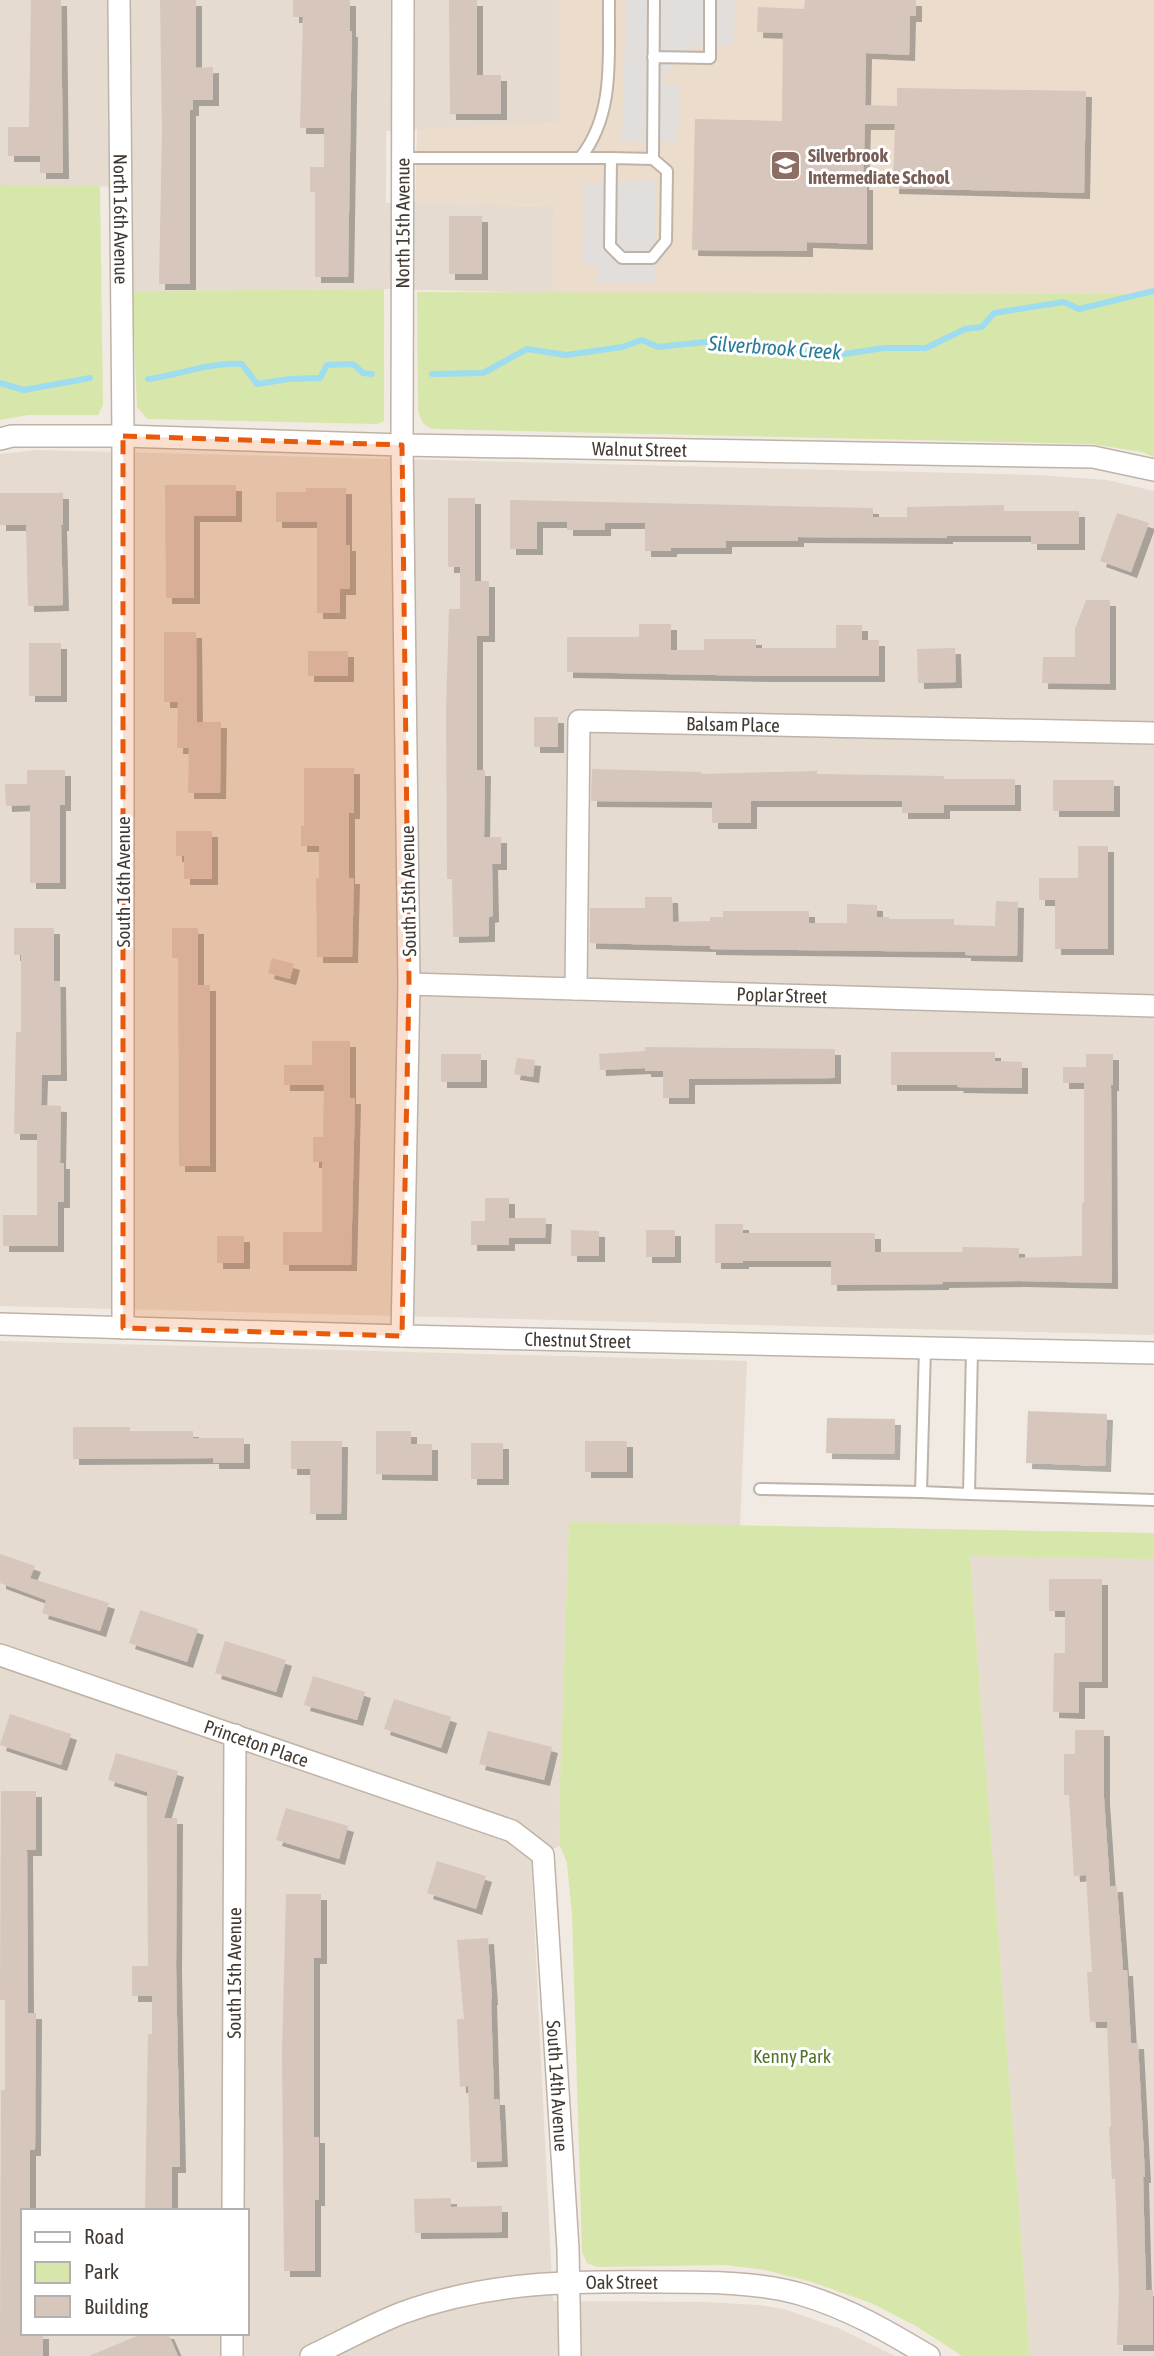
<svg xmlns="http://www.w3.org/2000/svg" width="1154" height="2356" font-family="'Asap Condensed',sans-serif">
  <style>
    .residential { fill: #e5dbd0; fill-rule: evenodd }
    .education { fill: #ebdccc }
    .green { fill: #d7e6aa }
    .parking { fill: #e1dedb }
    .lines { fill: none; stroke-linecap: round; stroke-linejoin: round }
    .stream { stroke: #9dddef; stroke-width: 6 }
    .building { fill: #d6c6bb; filter: url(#shadow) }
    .service-casing { stroke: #bfb3a8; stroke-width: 14 }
    .minor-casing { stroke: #bfb3a8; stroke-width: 24 }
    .service { stroke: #fff; stroke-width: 10 }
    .minor { stroke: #fff; stroke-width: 21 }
    .marked { fill: #e8590c; fill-opacity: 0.2; stroke: #e8590c; stroke-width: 5; stroke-dasharray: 14 9; stroke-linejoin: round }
    .labels { text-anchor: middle; stroke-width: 6; stroke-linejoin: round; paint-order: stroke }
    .education-label { font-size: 19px; font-weight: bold; fill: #785e54; stroke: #fff; text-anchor: start }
    .street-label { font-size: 19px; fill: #433a33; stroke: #fff }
    .park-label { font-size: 19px; fill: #527327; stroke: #fff }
    .water-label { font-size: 21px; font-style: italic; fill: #297c96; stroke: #fff }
  </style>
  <defs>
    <filter id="shadow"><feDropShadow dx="6" dy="6" stdDeviation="0" flood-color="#0004"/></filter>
  </defs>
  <rect width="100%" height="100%" fill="#f1eae2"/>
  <path class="residential" d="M0,0H559V123L386,131V203L554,206L553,293L384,289L132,291L133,187L0,185Z
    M36,450L1037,475L1107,480L1154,491V1335L0,1306V454Z
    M0,1341L747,1361L740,1526L569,1523L559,1814L560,1846L531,1858L553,2301L707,2302L760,2305L784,2309L838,2328L895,2356H0ZM23,2211H247V2333H23Z
    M970,1556L1154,1559V2356H1030Z"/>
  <path class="education" d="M559,0H1154V294L553,293L554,206L415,204L417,129L559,123Z"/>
  <path class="green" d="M0,185L100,186L103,405L98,415H28L0,420Z
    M384,289V421L377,424L147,419L137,407L132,291Z
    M417,292L1154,294V457L1142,452L1092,444L433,429C423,426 421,421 418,411Z
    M569,1522L1154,1533V1559L970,1556L1030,2356H962L916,2326L871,2303L812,2282L765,2270L726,2265L597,2267L587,2263L582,2252L572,1915L567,1863L560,1846L559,1815Z"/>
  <path class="parking" d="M626,0H735L734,45H697L663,76V83H679L678,142L622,141Z
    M655,179V283H597L598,266L582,264L584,184Z"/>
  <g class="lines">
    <path class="stream" d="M432,374L483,373L527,349L566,355L622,347L642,340L658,347L715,341L830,356L884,348H926L965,329L982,327L994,313L1064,302L1079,309L1154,291
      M148,379C179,375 210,362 242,364L257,384L289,379L320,378L327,365L353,364L363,373L372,374
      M0,383L24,390L90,378"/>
  </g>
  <path class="building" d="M31,0H61L63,173H40V156H8V127H29Z
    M160,0H196V68L213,67V100H193V110H190V284H159L162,132Z
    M293,0H350V31H352L348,277H315V192H310V167H324V128H300L303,17H293Z
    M449,0H477V75H501V114H450Z
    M805,0H916V16H910L909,55L866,53L865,105L897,106V88L1086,91L1084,193L893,188L895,124H865L863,184H867V244L807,242V251L692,250L695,119L782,121L783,33L757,32L758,7L804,9Z
    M449,216H482V274H449Z
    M165,485H236V516H194V598H166Z
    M306,488H346V545H350V589H340V613H317V522H276V492H306Z
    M0,493H63V525H61L63,605L28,606L26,525H0Z
    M448,498H475V581H489V636H477V770H485L484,837H501V864H492L493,916L489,917V936L453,937L452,879H447L446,708L449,609H460V567H448Z
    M510,500L873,508V517H907V507L1004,505V511H1079V544H1031V536H947V538L798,537V541H726V548H671V551H645V523H605V530H567V522H537V549H510Z
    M1117,513L1149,523L1131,572L1100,561Z
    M1086,600H1110V684L1042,683L1043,657H1075V629Z
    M639,624H671V650H704V639H756V648H836V625H862V640H879V676H767L567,672V637H639Z
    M164,632H196L197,722H221L220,793H188L189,748H177L178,702H164Z
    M29,643H61V696H29Z
    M955,648L956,682L918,683L917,649Z
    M308,651H348V676H308Z
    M534,717H558V747H534Z
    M304,768H354V813H349V878H354L352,957H317L316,878H319V846H301V826H304Z
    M592,769L701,772V774L817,771V774L944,776V779H1015V805H944V813H902V801H751V823H712V802L591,801Z
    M27,770H65V805H60V883H30V805L6,806L5,784H27Z
    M1053,780H1114V811H1053Z
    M176,831H212V879H184V856H176Z
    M1078,846H1108V949H1055V900H1039V878H1078Z
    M645,897H672L673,922L710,921V917H723V911H809V923H847V904L877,905V917H889V919H954V925L995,926L996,901L1018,902L1017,956L965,955V952L710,949V946L590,943V908H645Z
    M14,928H54V981H60L61,1075H42L41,1105L61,1106L60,1163H64V1202H58V1246H3V1215H37V1134H14L16,1032H21V955H14Z
    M172,928H198V985H210V1166H179L178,958H172Z
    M272,958L294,964L290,979L268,973Z
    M312,1041H350V1098H355L351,1265H283V1232H322V1162H313V1137H323L324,1085H284V1065H312Z
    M645,1047L835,1049V1078L689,1079V1098H663V1071H645V1068L600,1070L599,1054L645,1051Z
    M891,1052H995V1061L1022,1062V1088L957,1087L958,1085H891Z
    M441,1054H481V1082H441Z
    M1086,1054H1113V1085H1111L1112,1283L1019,1281L943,1282V1284L831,1285V1261H743V1263H715V1224H743V1233H875V1252H962L963,1247L1019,1248V1258L1082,1256V1203H1084V1083H1063V1067H1086Z
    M517,1058L535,1060L533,1077L514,1074Z
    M485,1198H509V1218H546L545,1238H509V1245H471V1221H485Z
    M571,1230L599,1231V1256H571Z
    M646,1230H675V1257H646Z
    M217,1236H244V1263H217Z
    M1028,1411L1107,1414L1105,1466L1026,1463Z
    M827,1418L895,1419L894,1454L826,1453Z
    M73,1427H130V1431H193V1438H244V1463H213V1458L73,1459Z
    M376,1431H411V1444H432V1475L376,1474Z
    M291,1441H342L341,1514H310V1469H291Z
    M585,1441H627V1472H585Z
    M471,1443H503V1479H471Z
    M0,1554L35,1566L30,1578L109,1603L100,1631L42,1613L46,1600L0,1583Z
    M1049,1579H1102V1682H1079V1713L1053,1712L1054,1653H1065V1611H1049Z
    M140,1610L198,1629L187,1662L129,1643Z
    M225,1641L286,1660L276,1692L215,1673Z
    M313,1676L365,1692L357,1720L304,1705Z
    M394,1699L451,1717L441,1748L384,1729Z
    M10,1714L71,1734L61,1765L0,1745Z
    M1075,1730H1104V1798L1110,1886H1117L1123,1970H1127L1131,2043H1138L1145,2177H1143L1146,2290H1153V2345H1117L1119,2290L1115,2179H1112L1109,2127H1111L1107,2022H1090L1087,1972H1092L1086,1875L1074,1876L1069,1795H1064V1754H1075Z
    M488,1731L552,1747L544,1780L479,1764Z
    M116,1753L178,1771L164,1818H177L176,1966L180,2167H172V2211H145L148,2034H152V1996H132V1966H148L147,1792L108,1780Z
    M1,1791H36V1850H27L28,2013H36L35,2150H30V2211H23V2333H43V2356H0L1,2090H5V2000H0Z
    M286,1808L348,1826L339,1859L276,1840Z
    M437,1861L486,1876L476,1909L427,1893Z
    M286,1894H321V1958H314V2137H319V2200H315V2271H284L282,2053Z
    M488,1938L492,1999H491L494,2099H499L502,2161L471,2162L468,2086L460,2087L457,2019H464L457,1940Z
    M451,2198V2207L502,2206V2232L415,2233L414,2199Z
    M144,2333H168L178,2356H89Z"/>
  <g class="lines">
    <defs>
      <path id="service" d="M653,57L710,58V0
        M403,158H611L610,246L622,258H652L666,241L667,171L653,159L654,0
        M580,158C616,114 608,53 609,0
        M611,158L653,159
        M972,1349L969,1494L1154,1500
        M760,1489L921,1492L925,1348
        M921,1492L969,1494"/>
      <g id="minor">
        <path id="s1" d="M119,0L123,436V1328"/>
        <path id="s2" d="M0,439L12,436H123L402,445L1093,457L1154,470"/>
        <path id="s3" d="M409,984L1154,1006"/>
        <path id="s4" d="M576,989L579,721L1154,733"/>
        <path id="s5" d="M0,1324L402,1336L1154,1353"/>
        <path id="s6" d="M402,1336L409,984L402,445L403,0"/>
        <path id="s7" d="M0,1655L512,1831L543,1855L568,2249L570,2356"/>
        <path id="s8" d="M233,2211L235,1735"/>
        <path d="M232,2356V2333"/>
        <path id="s9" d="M311,2356C341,2342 371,2325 402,2313C489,2281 572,2281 663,2282C709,2282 756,2282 800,2294C848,2308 887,2331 929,2356"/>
      </g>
    </defs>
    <use href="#service" class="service-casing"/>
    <use href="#minor" class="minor-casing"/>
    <use href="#service" class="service"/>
    <use href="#minor" class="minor"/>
  </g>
  <path class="marked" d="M123,436L402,445L409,984L402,1336L123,1328Z"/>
  <defs>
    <symbol id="school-square" viewBox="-11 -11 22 22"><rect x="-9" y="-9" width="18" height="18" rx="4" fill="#8d6e63" stroke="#fff"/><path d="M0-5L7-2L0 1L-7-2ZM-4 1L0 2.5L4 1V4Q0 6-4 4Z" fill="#fff"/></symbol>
  </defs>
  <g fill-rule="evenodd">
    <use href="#school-square" x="768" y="148" width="35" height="35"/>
  </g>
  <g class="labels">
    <g class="education-label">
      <text x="808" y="162">Silverbrook<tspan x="808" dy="22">Intermediate School</tspan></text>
    </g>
    <g class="street-label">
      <text dy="7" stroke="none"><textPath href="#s1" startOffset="219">North 16th Avenue</textPath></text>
      <text dy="7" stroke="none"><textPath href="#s6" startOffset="1113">North 15th Avenue</textPath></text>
      <text dy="7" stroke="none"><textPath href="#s2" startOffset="640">Walnut Street</textPath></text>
      <text dy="7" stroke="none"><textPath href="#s4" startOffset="422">Balsam Place</textPath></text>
      <text transform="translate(123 882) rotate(-90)" y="7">South 16th Avenue</text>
      <text transform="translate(408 891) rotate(-91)" y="7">South 15th Avenue</text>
      <text dy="7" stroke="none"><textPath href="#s3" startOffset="373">Poplar Street</textPath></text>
      <text dy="7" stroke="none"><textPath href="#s5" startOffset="578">Chestnut Street</textPath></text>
      <text dy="7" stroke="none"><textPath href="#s7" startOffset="271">Princeton Place</textPath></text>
      <text dy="7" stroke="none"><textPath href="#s8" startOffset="238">South 15th Avenue</textPath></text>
      <text dy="7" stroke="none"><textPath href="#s7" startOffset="812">South 14th Avenue</textPath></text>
      <text dy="7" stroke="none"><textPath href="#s9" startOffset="324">Oak Street</textPath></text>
    </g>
    <g class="park-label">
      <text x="792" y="2063">Kenny Park</text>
    </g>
    <g class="water-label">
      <text transform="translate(775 348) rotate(4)" y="7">Silverbrook Creek</text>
    </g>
  </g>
  <rect x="21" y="2209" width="228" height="126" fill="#ffffff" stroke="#b4b0ad" stroke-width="2"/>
  <rect x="35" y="2232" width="35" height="10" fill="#ffffff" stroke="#b4b0ad" stroke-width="2"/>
  <text x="84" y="2244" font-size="21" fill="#433a33">Road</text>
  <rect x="35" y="2262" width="35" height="21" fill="#d7e6aa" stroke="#b4b0ad" stroke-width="2"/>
  <text x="84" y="2279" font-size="21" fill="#433a33">Park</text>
  <rect x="35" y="2296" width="35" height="21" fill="#d6c6bb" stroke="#b4b0ad" stroke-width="2"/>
  <text x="84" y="2314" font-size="21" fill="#433a33">Building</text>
</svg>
